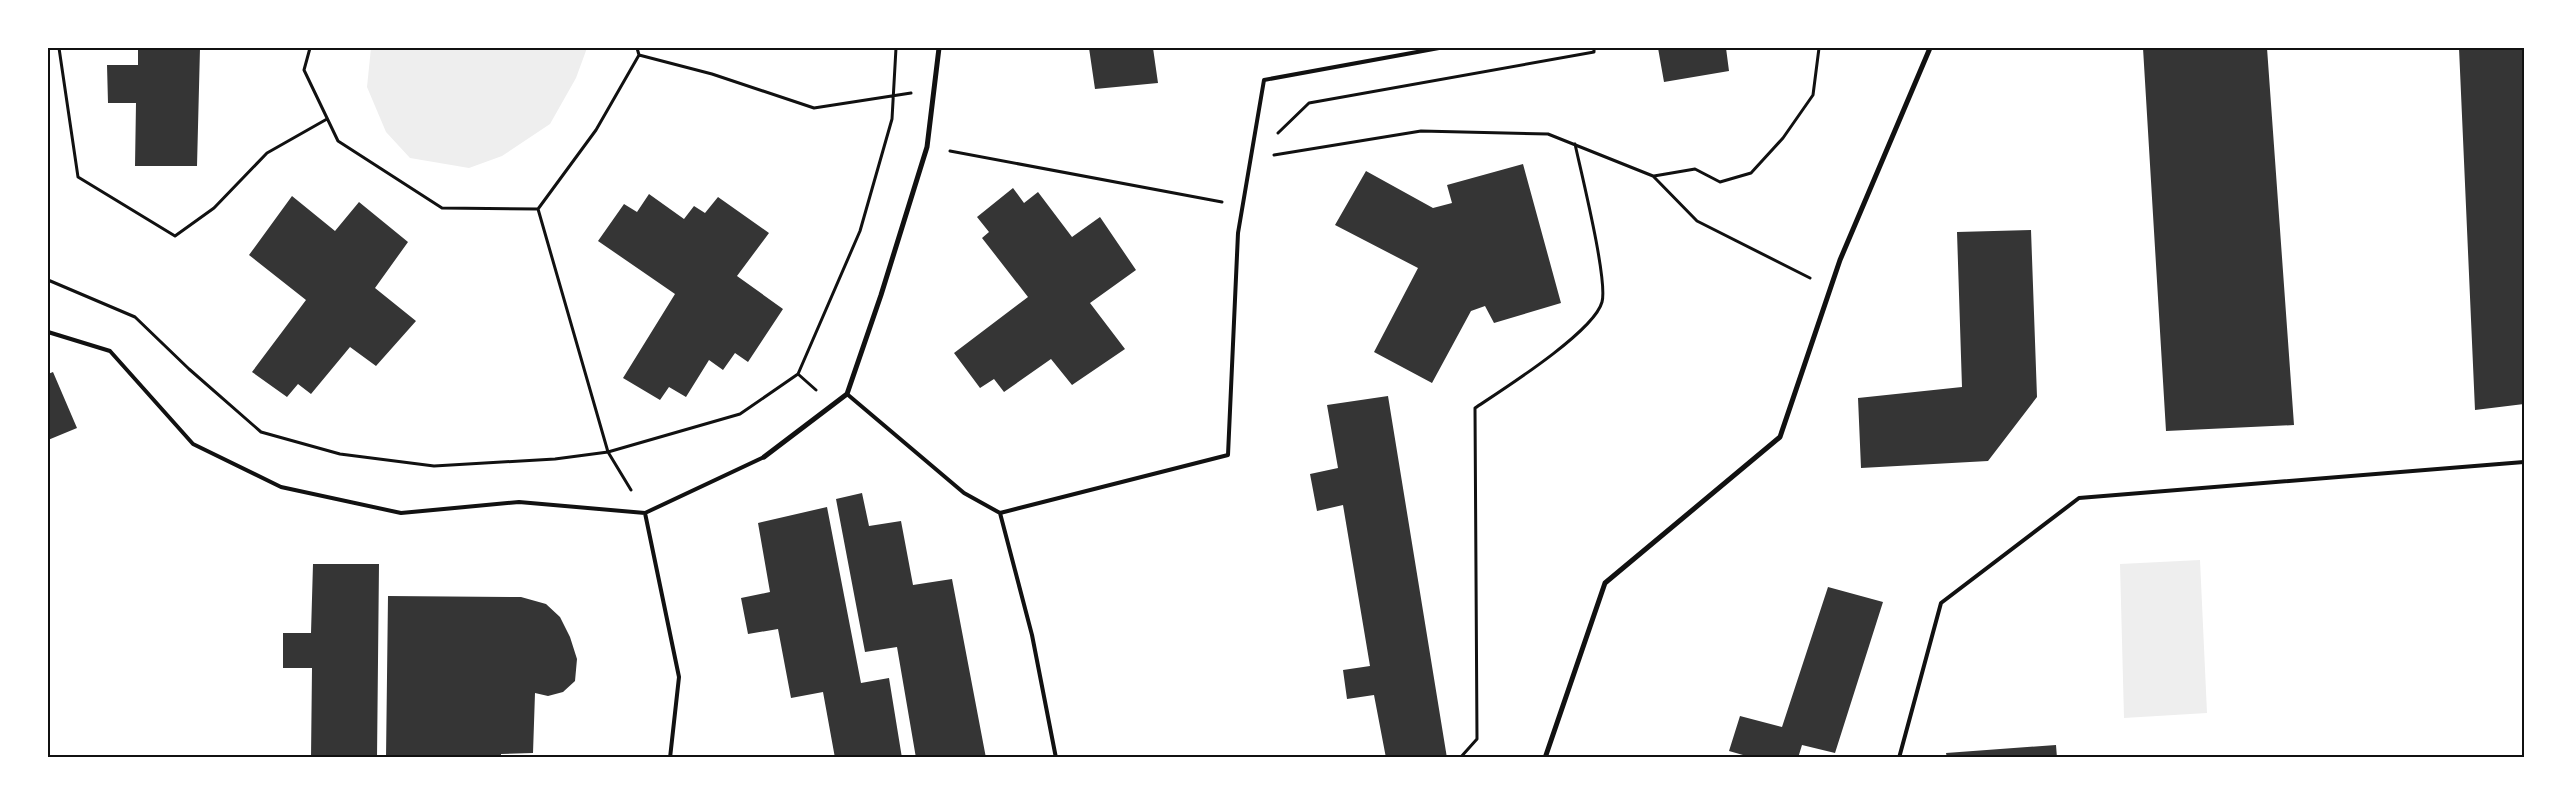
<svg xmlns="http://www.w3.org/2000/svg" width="2572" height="805" font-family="Jost,sans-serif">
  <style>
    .green { fill: #eee }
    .building { fill: #353535 }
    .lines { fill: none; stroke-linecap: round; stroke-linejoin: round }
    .path { stroke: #111; stroke-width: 3 }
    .service { stroke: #111; stroke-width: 4 }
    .minor { stroke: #111; stroke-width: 5 }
    .neatline { fill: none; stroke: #111; stroke-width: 2 }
  </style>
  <rect width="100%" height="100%" fill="#fff"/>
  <path class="green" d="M371,48H587L576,78L550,124L502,156L469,168L410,158L386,132L367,87Z
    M2200,560L2207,713L2124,718L2120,564Z"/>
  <path class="building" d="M138,48H200L197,166H135L136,103H108L107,65H138Z
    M1089,48H1153L1158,83L1095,89Z
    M1658,48H1726L1729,71L1664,82Z
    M2143,48H2267L2294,425L2166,431Z
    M2459,48H2524V404L2475,410Z
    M1523,164L1561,303L1494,323L1485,306L1471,311L1432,383L1374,352L1418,268L1335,225L1366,171L1433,208L1452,203L1447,185Z
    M1013,188L1024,203L1038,192L1072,237L1100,217L1136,270L1090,303L1125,349L1072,385L1051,359L1004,392L994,379L980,388L954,353L1028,297L982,238L989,232L977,217Z
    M649,194L684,219L694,206L705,213L718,197L769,233L737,276L783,309L748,362L735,353L723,370L709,360L686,397L669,387L660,400L623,378L675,294L598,241L624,204L637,212Z
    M292,196L335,231L359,202L408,242L375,288L416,321L376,366L350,347L311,394L298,384L287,397L252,372L306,300L249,255Z
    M2031,230L2037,397L1988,461L1861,468L1858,398L1962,387L1957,232Z
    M53,372L77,428L48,440V374Z
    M1388,396L1447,758H1386L1374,695L1347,699L1343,670L1370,666L1343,505L1317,511L1310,474L1338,468L1327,405Z
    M862,493L869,526L901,521L913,585L952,579L986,758H916L897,647L865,652L836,499Z
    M827,507L861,683L889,678L902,758H835L823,692L791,698L778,629L748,634L741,598L770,592L758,523Z
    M313,564H379L377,758H311L312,668H283V633H311Z
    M1828,587L1883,602L1835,753L1802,745L1798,758H1743V755L1729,751L1740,716L1782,727Z
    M388,596L521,597L546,604L560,617L570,637L577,659L575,681L563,692L548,696L535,693L533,753L501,754V758H386Z
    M2056,745L2057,758H1947L1946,753Z"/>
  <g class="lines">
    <path class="path" d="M59,48L78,177L175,236L214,208L267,153L327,119
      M310,48L304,70L338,141L442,208L538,209
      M637,48L639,55
      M896,48L892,119L860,231L798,374L740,414L608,452L538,209L596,130L639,55L712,74L814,108L911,93
      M1278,133L1309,103L1594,52V48
      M950,151L1222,202
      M1274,155L1421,131L1548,134L1653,176L1697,221L1810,278
      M1654,176L1695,169L1720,182L1751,173L1783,138L1813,95L1819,48
      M48,280L135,317L189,369L261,432L340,454L434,466L555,459L608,452L631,490
      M798,374L816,390
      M1460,758L1477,739L1475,408C1502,390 1594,332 1602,302C1608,280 1581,172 1575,144"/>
    <path class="service" d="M48,332L110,351L193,444L281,487L401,513L519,502L645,513L764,457
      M847,394L964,493L1000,513L1032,635L1056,758
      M645,513L679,677L670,758
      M1000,513L1228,455L1238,233L1264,80L1439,48
      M1899,758L1941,603L2079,498L2524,462"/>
    <path class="minor" d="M764,457L847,394L881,295L927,147L939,48
      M1545,758L1605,583L1780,437L1840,260L1930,48"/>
  </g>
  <rect width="2572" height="805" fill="none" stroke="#ffffff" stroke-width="98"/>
  <rect x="49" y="49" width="2474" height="707" class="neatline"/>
</svg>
